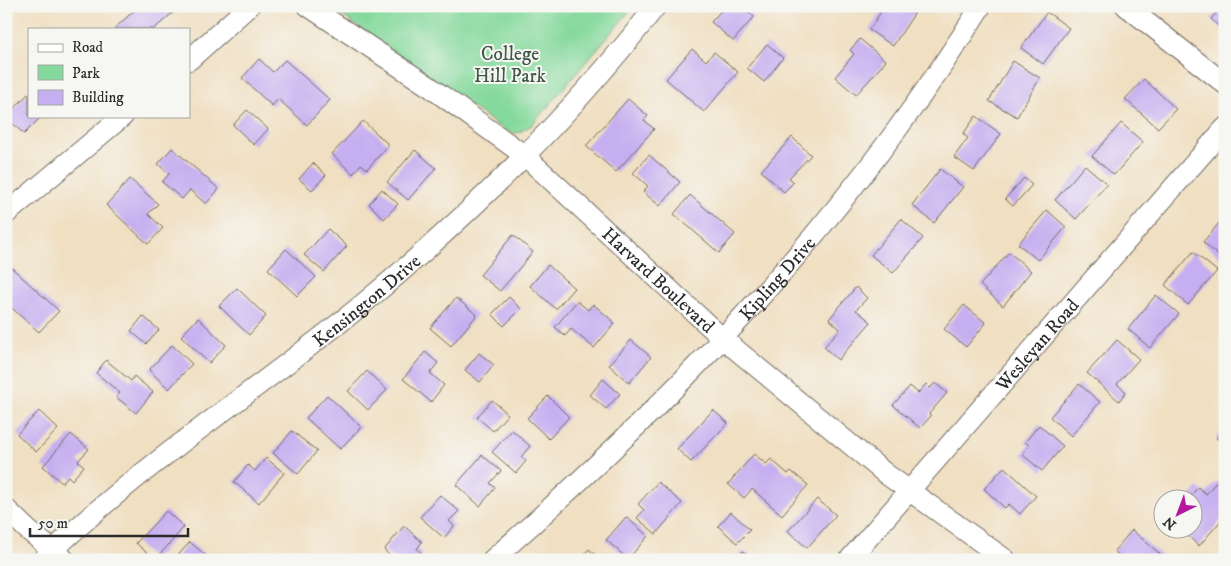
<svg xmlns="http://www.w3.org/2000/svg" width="1231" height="566" font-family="'IM FELL DW Pica',serif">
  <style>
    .green { fill: #85d99c; stroke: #588264 }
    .building { fill: #c6aff0 }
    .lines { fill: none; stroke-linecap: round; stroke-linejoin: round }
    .minor-casing { stroke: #706a60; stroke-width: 22 }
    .minor { stroke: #fff; stroke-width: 20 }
    .labels { text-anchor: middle; stroke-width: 4; stroke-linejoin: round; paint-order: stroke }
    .park-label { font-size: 19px; fill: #425647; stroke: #f6f6f2 }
    .street-label { font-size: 19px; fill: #2b2b2b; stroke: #f6f6f2 }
  </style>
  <rect width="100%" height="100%" fill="#f6f6f2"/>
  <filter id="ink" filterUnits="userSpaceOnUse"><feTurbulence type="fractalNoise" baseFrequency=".02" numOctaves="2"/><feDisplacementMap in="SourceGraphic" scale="10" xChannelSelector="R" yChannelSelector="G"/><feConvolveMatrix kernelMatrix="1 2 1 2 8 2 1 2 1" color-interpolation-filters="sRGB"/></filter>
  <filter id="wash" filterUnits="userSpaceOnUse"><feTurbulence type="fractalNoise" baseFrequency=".0096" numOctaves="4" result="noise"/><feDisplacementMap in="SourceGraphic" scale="20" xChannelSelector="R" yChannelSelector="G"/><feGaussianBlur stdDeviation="1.12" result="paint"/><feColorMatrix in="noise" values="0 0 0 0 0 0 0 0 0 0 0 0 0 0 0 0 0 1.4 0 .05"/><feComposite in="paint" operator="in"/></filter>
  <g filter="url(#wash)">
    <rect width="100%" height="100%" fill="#f0dfc1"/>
    <path class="green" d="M329,6H634L532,125L518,133L507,132Z"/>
    <g id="blocks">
      <path class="building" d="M139,6H173L176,10L154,29H114Z
        M725,6H742L754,17L733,41L711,22Z
        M885,6L918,8L893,46L869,30Z
        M1222,6H1225V32L1211,19Z
        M1047,12L1069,28L1043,64L1021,48Z
        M860,39L886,61L856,95L835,77L854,54L850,50Z
        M767,44L783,58L764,82L747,68Z
        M692,49L706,61L714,52L738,72L704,112L666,79Z
        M259,59L273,72L285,60L330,100L307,125L278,99L272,106L242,78Z
        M1013,61L1040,78L1017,117L989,101Z
        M1144,79L1176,109L1158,128L1125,99Z
        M29,93V116H42L24,134L6,117Z
        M628,99L648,116L644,120L654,129L616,172L586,146Z
        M247,110L268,129L254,145L233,125Z
        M976,116L1001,134L974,171L954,157L968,138L963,134Z
        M363,121L389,145L367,169L361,164L353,174L332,154Z
        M1121,123L1143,142L1114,175L1092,156Z
        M792,137L811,155L789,178L794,182L784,192L761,171Z
        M172,148L219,189L206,204L190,190L182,199L162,182L169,174L158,164Z
        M415,150L436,168L408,200L387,182Z
        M649,155L680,182L660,206L643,192L648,186L633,173Z
        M313,163L326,175L312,190L299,179Z
        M1085,165L1107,184L1076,219L1055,200Z
        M940,169L963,187L934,223L912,205Z
        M1024,178L1032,185L1013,206L1005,199Z
        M130,179L158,204L148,214L163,228L148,244L106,205Z
        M382,189L398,204L384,219L369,204Z
        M690,195L735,234L719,253L674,214Z
        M1047,210L1066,227L1038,260L1018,244Z
        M1225,216V258L1223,260L1203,242Z
        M901,219L923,238L893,273L871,255Z
        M328,229L347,246L324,272L304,255Z
        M513,235L533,252L500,291L480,275Z
        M286,249L316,277L297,296L268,269Z
        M1009,252L1031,271L1003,306L980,285Z
        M1193,252L1217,271L1188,305L1165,285Z
        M548,265L574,288L556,309L530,286Z
        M11,267L59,311L39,332L6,303V272Z
        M856,287L867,298L856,310L871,322L838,360L824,347L840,329L829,319Z
        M237,288L266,316L249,335L219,306Z
        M1156,295L1179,314L1150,348L1128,329Z
        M509,297L521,309L504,326L492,314Z
        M456,298L477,315L451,346L430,328Z
        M577,301L588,310L593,304L615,323L594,348L571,329L565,336L555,327Z
        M964,305L986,323L966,347L944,329Z
        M143,316L159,330L146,344L131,331Z
        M198,318L226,345L209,363L181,336Z
        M631,340L651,357L629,383L609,365Z
        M1117,340L1139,359L1117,384L1126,392L1119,401L1087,373Z
        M172,345L192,364L169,389L149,370Z
        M425,352L438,363L430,373L444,385L431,402L403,379Z
        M479,353L494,365L480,382L465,370Z
        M106,360L131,381L134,376L153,392L136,413L116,397L120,393L96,373Z
        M367,371L387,390L368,410L348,391Z
        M603,379L620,394L606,409L590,395Z
        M935,383L947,393L929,414L931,416L920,428L893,405L910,386L918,393L926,384L930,388Z
        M1079,384L1100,402L1071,436L1050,417Z
        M327,395L361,427L340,449L306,418Z
        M548,396L569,417L549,439L527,418Z
        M492,400L508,414L493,431L477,417Z
        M713,410L728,423L691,462L677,449Z
        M39,411L58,429L36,452L17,434Z
        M1039,425L1063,446L1042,471L1022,454L1029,445L1025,442Z
        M1225,428V446L1216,438Z
        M512,430L530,446L521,457L526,461L516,473L492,452Z
        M292,431L317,451L298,474L273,453Z
        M71,434L89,449L78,461L84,466L72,480L68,476L62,483L43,466Z
        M754,454L766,464L771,459L788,474L791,471L808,485L782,515L752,489L744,498L728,484Z
        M482,455L501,471L490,483L495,488L480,506L456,485Z
        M266,458L284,473L259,503L234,482L248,465L255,471Z
        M1004,467L1036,496L1020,514L1009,504L1005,508L984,489Z
        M1217,481L1225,488V516L1199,546L1179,528H1194V498H1189L1198,487L1206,494Z
        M658,482L682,503L656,534L637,518L644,510L638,504Z
        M440,495L459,511L449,521L454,526L444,538L420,517Z
        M817,499L836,515L807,548L788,531Z
        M166,511L184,527L155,560L136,543Z
        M731,512L750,530L737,543L718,526Z
        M626,517L648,536L628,559L606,540Z
        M404,526L422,542L417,549L423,554L417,560H395L384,550Z
        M1132,530L1167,560H1124L1114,551Z
        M190,542L211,560H174Z
        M589,549L601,560H579Z
        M743,551L753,560H735Z"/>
    </g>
  </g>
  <g filter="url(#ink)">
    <use href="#blocks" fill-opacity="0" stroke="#706a60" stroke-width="1"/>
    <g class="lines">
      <defs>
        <g id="minor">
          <path id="s1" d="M308,6L430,87L524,155L722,338L886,474L1006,560"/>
          <path d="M1126,6L1225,84"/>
          <path d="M189,60L249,6"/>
          <path d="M6,214L123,116"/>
          <path d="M6,509L29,531L65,560"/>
          <path id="s2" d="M43,560C140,465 254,393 358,308C467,218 569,118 656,6"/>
          <path id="s3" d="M492,560C678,397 850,216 981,6"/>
          <path id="s4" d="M849,560L1225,128"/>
        </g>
      </defs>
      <use href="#minor" class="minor-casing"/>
      <use href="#minor" class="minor"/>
    </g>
  </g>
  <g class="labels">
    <g class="park-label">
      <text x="510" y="60">College<tspan x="510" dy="22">Hill Park</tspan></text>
    </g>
    <g class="street-label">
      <text dy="7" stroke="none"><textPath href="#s3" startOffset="401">Kipling Drive</textPath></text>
      <text dy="7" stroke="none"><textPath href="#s1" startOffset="446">Harvard Boulevard</textPath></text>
      <text dy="7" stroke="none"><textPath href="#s2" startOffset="415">Kensington Drive</textPath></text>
      <text dy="7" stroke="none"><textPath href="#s4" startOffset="286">Wesleyan Road</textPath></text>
    </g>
  </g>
  <rect width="1231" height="566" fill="none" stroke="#f6f6f2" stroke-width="25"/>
  <rect x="28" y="28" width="162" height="90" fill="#f6f6f2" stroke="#a5a5a2"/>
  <rect x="38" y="44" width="25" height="8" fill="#ffffff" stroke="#a5a5a2"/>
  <text x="72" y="52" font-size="15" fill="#2b2b2b">Road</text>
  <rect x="38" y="65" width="25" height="15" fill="#85d99c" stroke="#a5a5a2"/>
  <text x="72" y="78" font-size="15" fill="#2b2b2b">Park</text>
  <rect x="38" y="90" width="25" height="15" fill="#c6aff0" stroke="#a5a5a2"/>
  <text x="72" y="102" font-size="15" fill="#2b2b2b">Building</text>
  <g transform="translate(1178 514) rotate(222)"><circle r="24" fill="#f6f6f2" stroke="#a5a5a2"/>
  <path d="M0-4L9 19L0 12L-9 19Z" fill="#b5179e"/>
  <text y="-8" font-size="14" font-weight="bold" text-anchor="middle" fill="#2b2b2b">N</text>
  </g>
  <path d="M30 528v8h158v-8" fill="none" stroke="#2b2b2b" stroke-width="2.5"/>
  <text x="38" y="528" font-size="15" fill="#2b2b2b" stroke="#f6f6f2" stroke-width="4" paint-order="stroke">50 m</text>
</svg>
